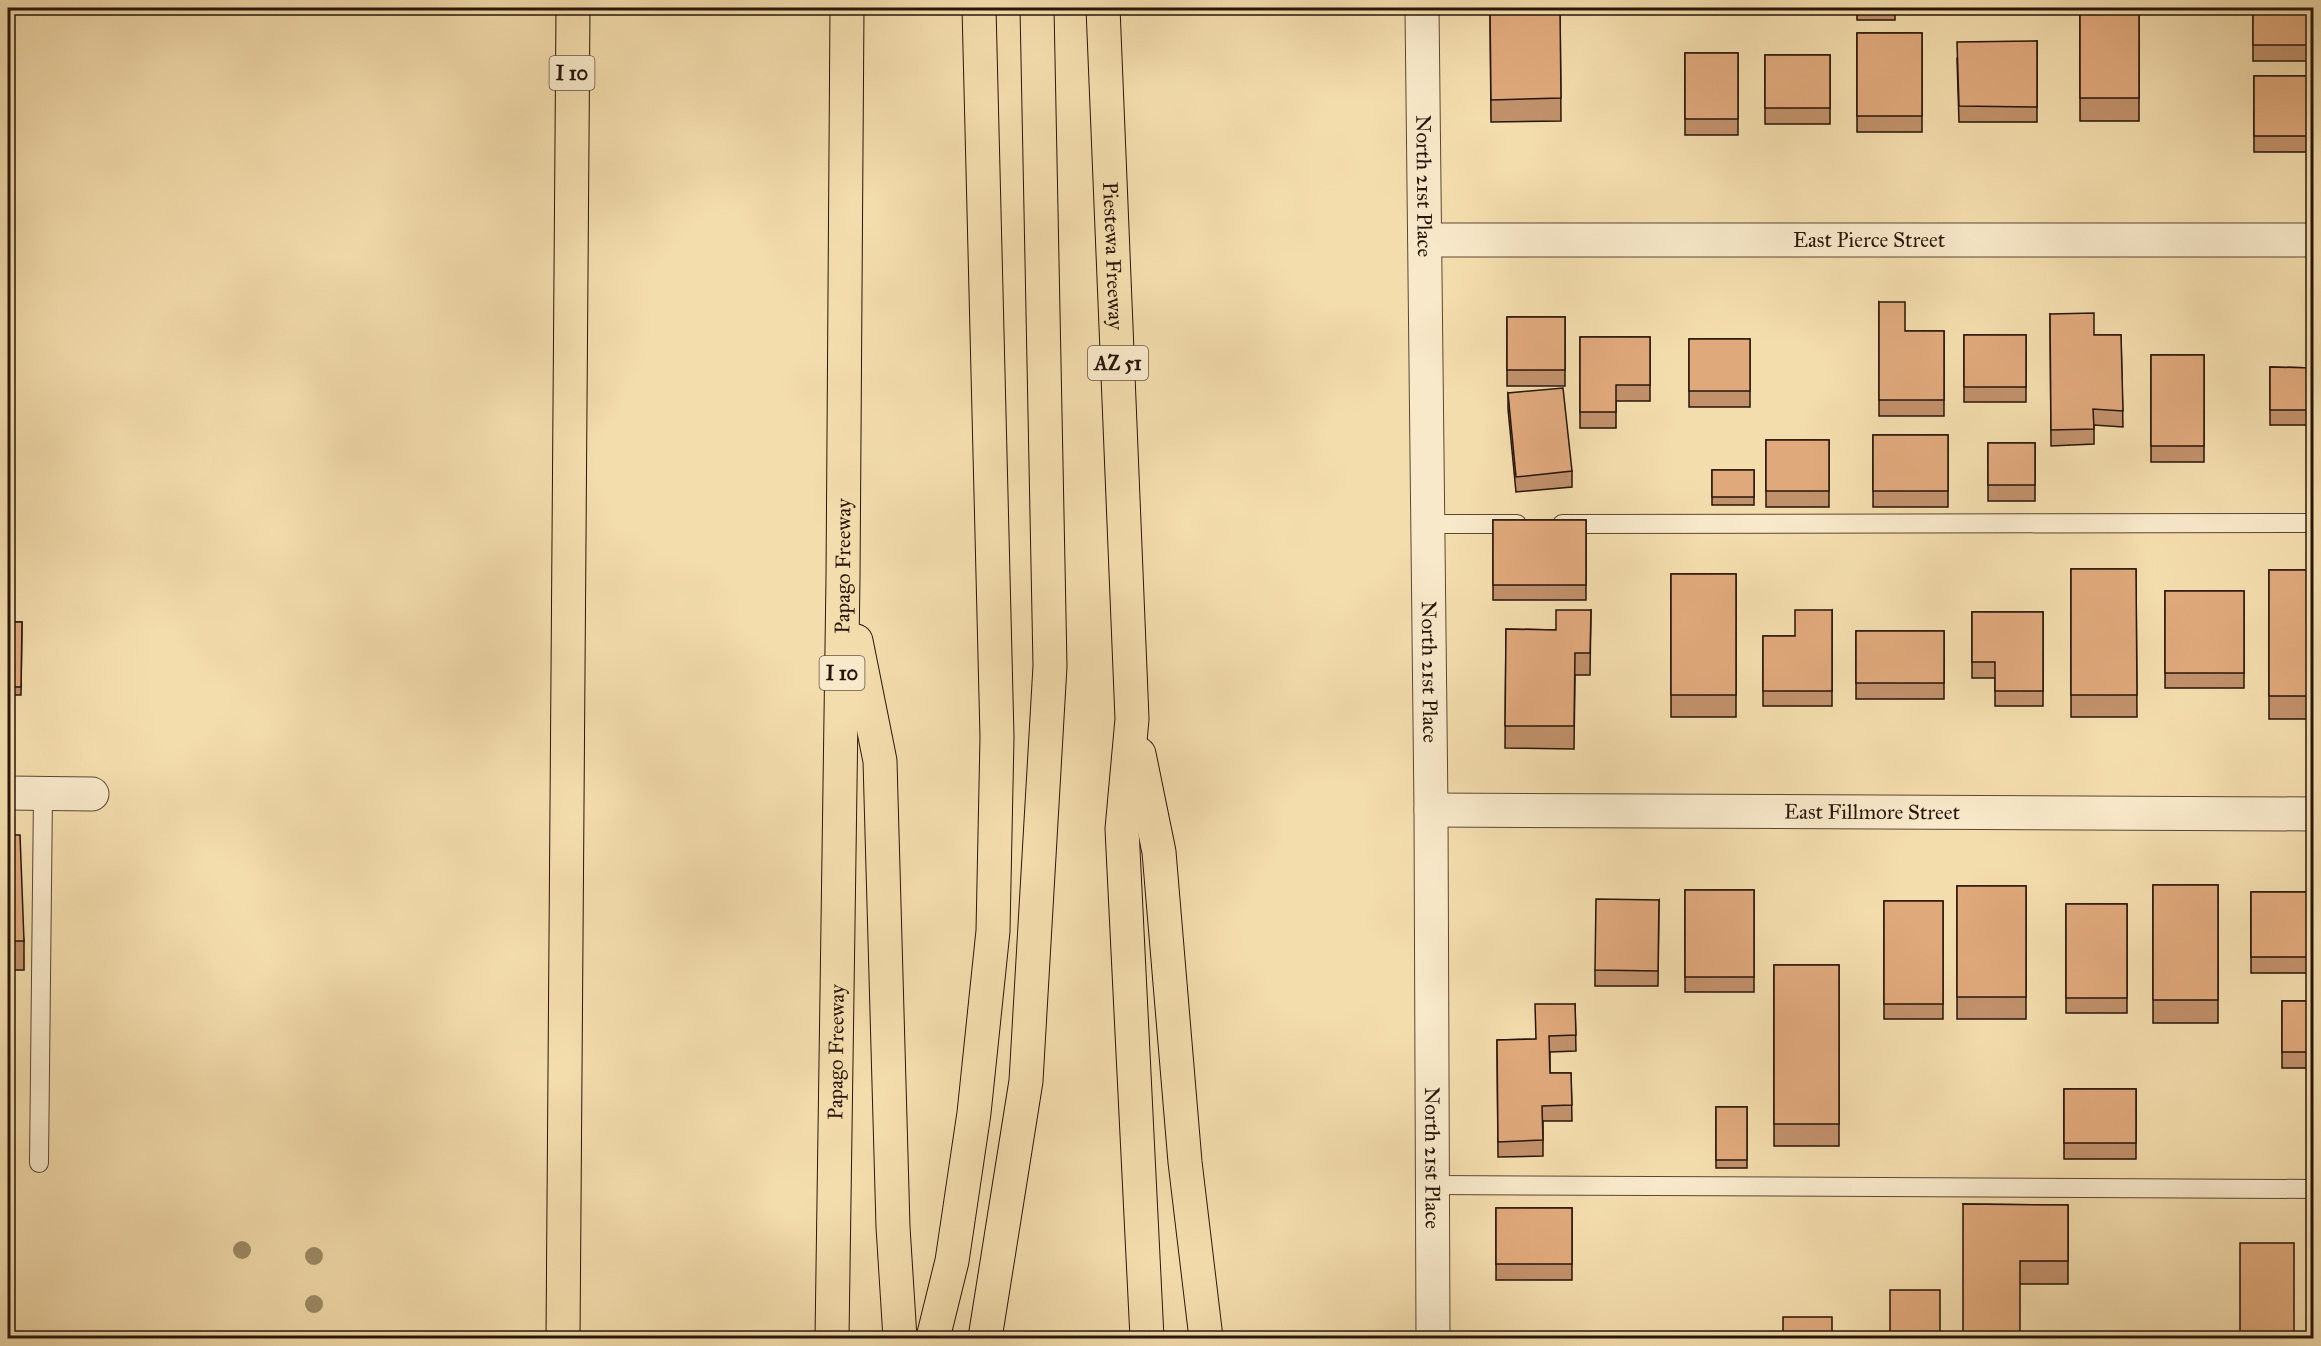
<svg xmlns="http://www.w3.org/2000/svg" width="2321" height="1346" font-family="'IM FELL Great Primer',serif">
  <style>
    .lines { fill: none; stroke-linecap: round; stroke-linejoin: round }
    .service-casing { stroke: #5a4834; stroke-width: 20 }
    .minor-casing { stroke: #5a4834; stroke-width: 35 }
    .motorway-casing { stroke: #27160b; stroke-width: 35 }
    .service { stroke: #f8e9ca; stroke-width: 18 }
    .minor { stroke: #f8e9ca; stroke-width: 33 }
    .motorway { stroke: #f4ddad; stroke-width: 33 }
    .tree { fill: #9d8c68 }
    .wall { fill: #c1916b; stroke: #27160b; stroke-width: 1.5 }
    .shaded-wall { fill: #9d7657; stroke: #27160b; stroke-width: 1.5 }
    .building { fill: #e0a97c; stroke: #27160b; stroke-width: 1.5 }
    .labels { text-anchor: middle; stroke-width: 6; stroke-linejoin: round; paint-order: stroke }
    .shield { fill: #f8e9ca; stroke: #654; stroke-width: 1.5 }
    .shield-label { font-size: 20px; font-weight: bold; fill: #27160b }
    .street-label { font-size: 21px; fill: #27160b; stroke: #f8e9ca }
  </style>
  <rect width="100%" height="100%" fill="#f4ddad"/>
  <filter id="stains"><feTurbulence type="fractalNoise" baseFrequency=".00333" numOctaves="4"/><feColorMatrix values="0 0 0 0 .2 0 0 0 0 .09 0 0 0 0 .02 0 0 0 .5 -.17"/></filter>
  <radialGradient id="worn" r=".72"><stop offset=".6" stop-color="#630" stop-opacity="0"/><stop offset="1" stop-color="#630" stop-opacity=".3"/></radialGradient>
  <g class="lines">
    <defs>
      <path id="service" d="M1428,524H1517
        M1562,524L2314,523
        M39,1163L43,794
        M1433,1185L2314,1189"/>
      <g id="minor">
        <path id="s1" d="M1422,8L1431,810L1433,1338"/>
        <path id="s2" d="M1425,240H2314"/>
        <path d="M8,793L92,794"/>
        <path id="s3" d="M1431,810L2314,814"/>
      </g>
      <g id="motorway">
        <path id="s4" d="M1103,8L1132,719L1122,829L1147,1338"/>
        <path d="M856,641L880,761L893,1227L900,1338"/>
        <path d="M1139,754L1159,852L1185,1162L1206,1338"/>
        <path d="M563,1338L573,8"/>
        <path id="s5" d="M832,1338L843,578L847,8"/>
        <path d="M933,1338L952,1261L974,1113L993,931L997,737L979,8"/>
        <path d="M985,1338L1026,1081L1050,666L1037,8"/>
      </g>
    </defs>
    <use href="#service" class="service-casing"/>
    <use href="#minor" class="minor-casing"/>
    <use href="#motorway" class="motorway-casing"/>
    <use href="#service" class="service"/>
    <use href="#minor" class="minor"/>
    <use href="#motorway" class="motorway"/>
  </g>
  <g class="tree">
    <circle cx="242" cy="1250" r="9"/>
    <circle cx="314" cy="1256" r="9"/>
    <circle cx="314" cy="1304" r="9"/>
  </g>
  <path class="wall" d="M1490,8H1560L1561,121L1491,122Z
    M1857,8H1895V20H1857Z
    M2080,8H2139V121H2080Z
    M2253,8H2313V61H2253Z
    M1857,33H1922V132H1857Z
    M2037,41V122H1959L1957,58Z
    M1685,53H1738V135H1685Z
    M1765,55H1830V124H1765Z
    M2254,76H2313V152H2254Z
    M1879,302L1905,331H1944V416H1879Z
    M2050,314L2094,335H2121L2123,427L2094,425V444L2051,446Z
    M1507,317H1565V386H1507Z
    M1964,335H2026V402H1964Z
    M1580,337H1650V401H1616V428H1580Z
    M1689,339H1750V407H1689Z
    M2151,355H2204V462H2151Z
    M2270,367L2313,368V425H2270Z
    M1508,393L1572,471V487L1516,492L1508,409Z
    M1873,435H1948V507H1873Z
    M1766,440H1829V507H1766Z
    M1988,443H2035V501H1988Z
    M1712,470H1754V505H1712Z
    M1493,520H1586V600H1493Z
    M2071,569H2136L2137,717H2071Z
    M2269,570H2313V719H2269Z
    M1671,574H1736V717H1671Z
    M2165,591H2244V688H2165Z
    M1591,610L1590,675H1575L1574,749L1505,748L1506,629L1556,630Z
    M1832,610V706H1763V636H1795Z
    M1972,612H2043V706H1995V678H1972Z
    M8,622H22L21,695H8Z
    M1856,631H1944V699H1856Z
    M8,835L24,941V970H11Z
    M2153,885H2218V1023H2153Z
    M1957,886H2026V1019H1957Z
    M1685,890H1754V992H1685Z
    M2251,892H2311V973H2251Z
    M1659,900L1658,986H1595V970Z
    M1884,901H1943V1019H1884Z
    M2066,904H2127V1013H2066Z
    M1774,965H1839V1146H1774Z
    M2282,1001H2313V1068H2282Z
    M1575,1004L1576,1051L1550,1052V1073H1571L1572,1121H1543V1156L1498,1157L1497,1040L1535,1039Z
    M2064,1089H2136V1159H2064Z
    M1716,1107H1747V1168H1716Z
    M8,1137L11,1239V1255L8,1254Z
    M1963,1204L2068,1205V1284H2020Z
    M1496,1208H1572V1280H1496Z"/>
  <path class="shaded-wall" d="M11,941V970L8,1129V1100Z"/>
  <path class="building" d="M1490,8H1560L1561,98L1491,100Z
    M2080,8H2139V98H2080Z
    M2253,8H2313V45H2253Z
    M1857,33H1922V116H1857Z
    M2037,41V107L1959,106L1957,42Z
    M1685,53H1738V119H1685Z
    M1765,55H1830V108H1765Z
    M2254,76H2313V136H2254Z
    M1879,302H1905V331H1944V400H1879Z
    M2094,313V335H2121L2123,411L2093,409L2094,429L2051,430L2050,314Z
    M1507,317H1565V370H1507Z
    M1964,335H2026V387H1964Z
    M1580,337H1650V385H1616V412H1580Z
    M1689,339H1750V391H1689Z
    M2151,355H2204V446H2151Z
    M2270,367L2313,368V410H2270Z
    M1563,388L1572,471L1516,477L1508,393Z
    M1873,435H1948V491H1873Z
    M1766,440H1829V491H1766Z
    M1988,443H2035V485H1988Z
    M1712,470H1754V497H1712Z
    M1493,520H1586V585H1493Z
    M2071,569H2136L2137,695H2071Z
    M2269,570H2313V696H2269Z
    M1671,574H1736V695H1671Z
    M2165,591H2244V673H2165Z
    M1556,610H1591L1590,653H1575L1574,726H1505L1506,629L1556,630Z
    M1795,610H1832V691H1763V636H1795Z
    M1972,612H2043V691H1995V662H1972Z
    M8,622H22L21,687H8Z
    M1856,631H1944V683H1856Z
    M8,835H20L24,941H11L8,1100Z
    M2153,885H2218V1000H2153Z
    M1957,886H2026V997H1957Z
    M1685,890H1754V977H1685Z
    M2251,892H2311V957H2251Z
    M1596,899L1659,900L1658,971L1595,970Z
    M1884,901H1943V1004H1884Z
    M2066,904H2127V998H2066Z
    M1774,965H1839V1124H1774Z
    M2282,1001H2313V1052H2282Z
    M1535,1004H1575L1576,1035L1549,1036L1550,1073H1571L1572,1105L1542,1106L1543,1140L1498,1142L1497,1040L1536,1039Z
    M2064,1089H2136V1143H2064Z
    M1716,1107H1747V1160H1716Z
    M8,1137L11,1239H8Z
    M1963,1204L2068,1205V1261H2020V1338H1963Z
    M1496,1208H1572V1264H1496Z
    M2240,1243H2294V1338H2240Z
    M1890,1290H1940V1338H1890Z
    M1783,1317H1832V1338H1783Z
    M1586,1334H1657V1338H1586Z
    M1692,1334H1761V1338H1692Z"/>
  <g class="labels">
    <g class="shield">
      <rect x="549.5" y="56" width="45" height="34" rx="4.5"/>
      <rect x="1088" y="346" width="60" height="34" rx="4.5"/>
      <rect x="819.5" y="656" width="45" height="34" rx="4.5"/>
    </g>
    <g class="shield-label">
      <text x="572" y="80">I 10</text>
      <text x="1118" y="370">AZ 51</text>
      <text x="842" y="680">I 10</text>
    </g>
    <g class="street-label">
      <text dy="7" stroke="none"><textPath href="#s1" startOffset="178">North 21st Place</textPath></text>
      <text dy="7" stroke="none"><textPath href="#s2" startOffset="444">East Pierce Street</textPath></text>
      <text dy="7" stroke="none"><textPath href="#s4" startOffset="248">Piestewa Freeway</textPath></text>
      <text dy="7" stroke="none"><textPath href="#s5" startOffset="772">Papago Freeway</textPath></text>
      <text dy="7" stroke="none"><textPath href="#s1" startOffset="664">North 21st Place</textPath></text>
      <text dy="7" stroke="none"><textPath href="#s3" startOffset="441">East Fillmore Street</textPath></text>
      <text dy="7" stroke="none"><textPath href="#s5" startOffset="286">Papago Freeway</textPath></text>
      <text dy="7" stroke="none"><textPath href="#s1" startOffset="1150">North 21st Place</textPath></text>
    </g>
  </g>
  <rect width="2321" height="1346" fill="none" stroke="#f4ddad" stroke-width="30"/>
  <rect x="9" y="9" width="2303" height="1328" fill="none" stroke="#27160b" stroke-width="3"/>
  <rect x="15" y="15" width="2291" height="1316" fill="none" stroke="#27160b" stroke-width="1.5"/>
  <rect width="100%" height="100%" filter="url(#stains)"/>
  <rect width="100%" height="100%" fill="url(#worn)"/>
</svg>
